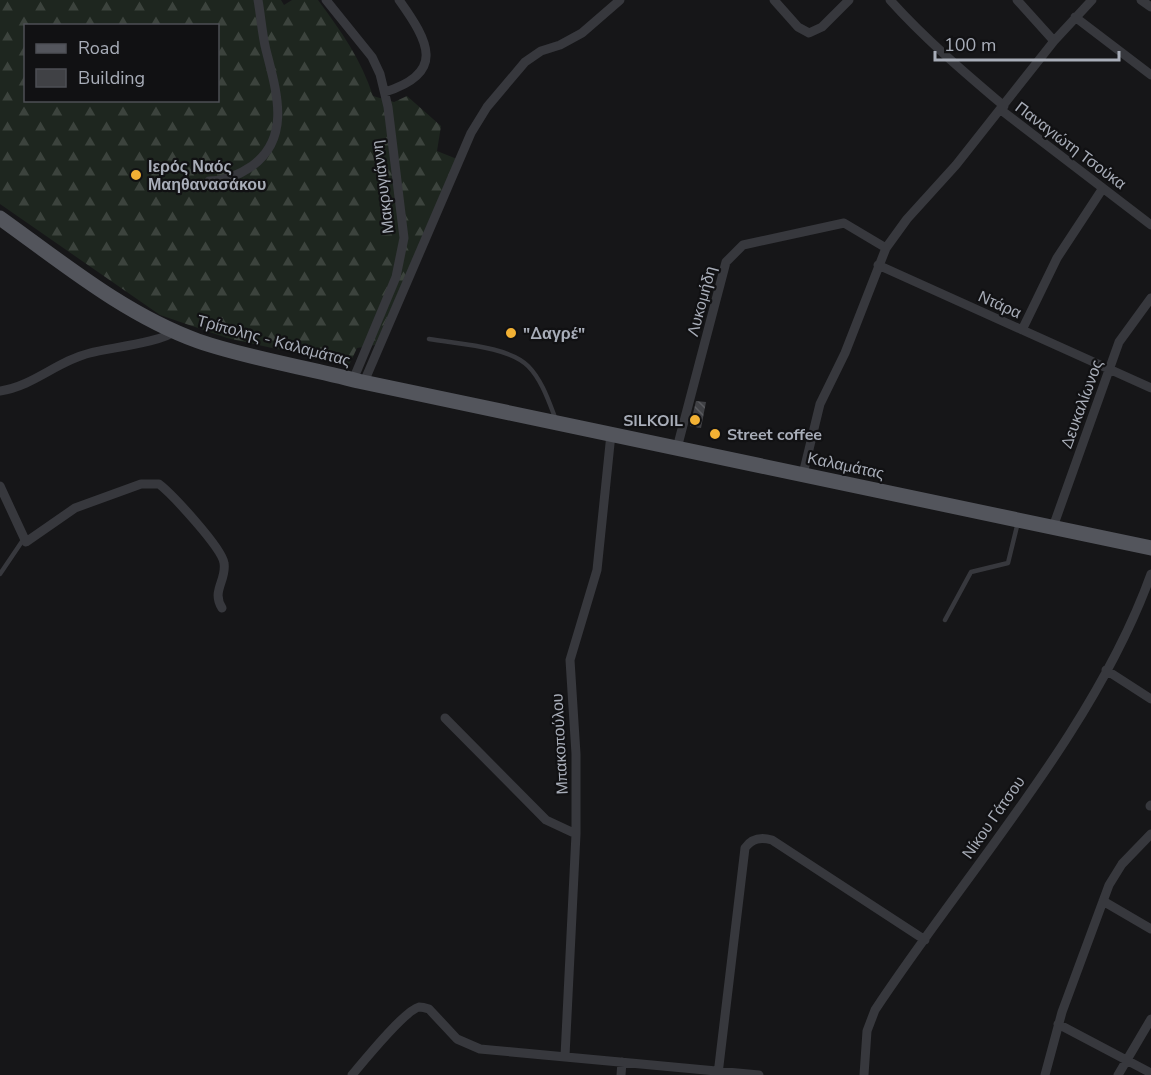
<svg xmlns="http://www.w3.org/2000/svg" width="1151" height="1075" font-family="'Nunito Sans',sans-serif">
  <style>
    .forest { fill: url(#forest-firs); fill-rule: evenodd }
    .building { fill: url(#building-back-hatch) }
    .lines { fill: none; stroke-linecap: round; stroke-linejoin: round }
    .service { stroke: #37383d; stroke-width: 4.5 }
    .minor { stroke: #37383d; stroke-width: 9 }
    .primary { stroke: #53555c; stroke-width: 15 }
    .poi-dot { fill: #f2b134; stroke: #111113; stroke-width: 2 }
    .labels { text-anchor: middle; stroke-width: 4.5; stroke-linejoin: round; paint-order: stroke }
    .street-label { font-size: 16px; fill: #a8adb8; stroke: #111113 }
    .poi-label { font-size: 16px; font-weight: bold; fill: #a8adb8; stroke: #111113; text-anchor: start }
  </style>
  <defs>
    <pattern id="forest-firs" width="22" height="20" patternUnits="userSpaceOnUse" patternTransform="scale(1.5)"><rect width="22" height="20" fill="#1e261f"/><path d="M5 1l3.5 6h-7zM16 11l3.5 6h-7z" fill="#3c433d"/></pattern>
    <pattern id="building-back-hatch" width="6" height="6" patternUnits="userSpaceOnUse" patternTransform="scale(1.5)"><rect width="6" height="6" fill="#404145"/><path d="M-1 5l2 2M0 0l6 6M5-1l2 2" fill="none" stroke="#595a5e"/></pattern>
  </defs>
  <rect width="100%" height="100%" fill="#161618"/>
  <path class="forest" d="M0,0H281L284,5L292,0H318C341,31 361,59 373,96L394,102L407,96L441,126L437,151L457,159L375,345L357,348L349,365L227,338L160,315L0,204ZM26,26H218V100H26Z"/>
  <path class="building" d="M696,401L706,402L701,428L690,426Z"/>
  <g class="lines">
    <path class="service" d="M429,339C457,344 508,346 528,366C542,380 549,402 556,420
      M0,574L23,540
      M945,620L971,572L1008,563L1018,522"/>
    <path class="minor" d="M326,0L372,57L380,74L388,107L404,238L396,277L353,380
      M774,0L798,27L809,33L822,27L849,0
      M890,0C925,39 964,72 1004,106
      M1017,0L1054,41
      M1141,0L1151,7
      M1075,17L1151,75
      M385,92C446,73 429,42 399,0
      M1001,110L1151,225
      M209,181C226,181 239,175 252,166C292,137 276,90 266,50C262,34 261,17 258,0
      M878,265L1151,388
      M1022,330L1057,258L1103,188
      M364,382L471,133L487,107L525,62L541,51L560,45L582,33L620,0
      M0,391C34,386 57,361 90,353C109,348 163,342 175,331
      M677,448L726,262L743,245L844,223L886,248
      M803,474L820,404L845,353L886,248L907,219L956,165L1054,41L1092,0
      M0,486L26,542L75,508L141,484H159C172,494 222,548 224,563C227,580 211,591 222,608
      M1053,527L1119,342L1151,298
      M1106,670L1151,699
      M445,718L546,820L576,834
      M1150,806L1151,805
      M1103,901L1151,929
      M1058,1024L1151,1073
      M565,1056L576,834V754L570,660L597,570L611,434
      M718,1074L745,848C752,838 761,837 772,840L925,940
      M352,1075C363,1062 404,1011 419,1007C422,1007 426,1008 429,1009L457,1039L480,1049L759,1075
      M621,1075L622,1062
      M864,1075L867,1031L875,1010C966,872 1095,730 1151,574
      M1045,1075L1062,1012L1109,885L1122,864L1151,834
      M1118,1075L1151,1019"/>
    <path class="primary" d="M0,218C63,263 124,314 198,341C250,359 305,367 358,381L1151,548"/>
  </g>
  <g class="poi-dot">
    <circle cx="136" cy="175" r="6"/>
    <circle cx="511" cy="333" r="6"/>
    <circle cx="695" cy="420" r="6"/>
    <circle cx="715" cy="434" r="6"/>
  </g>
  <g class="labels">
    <g class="street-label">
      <text transform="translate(1071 145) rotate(37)" y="6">Παναγιώτη Τσούκα</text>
      <text transform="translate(382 187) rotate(-97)" y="6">Μακρυγιάννη</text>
      <text transform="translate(701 301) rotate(-75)" y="6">Λυκομήδη</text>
      <text transform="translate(1000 304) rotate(24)" y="6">Ντάρα</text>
      <text transform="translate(274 340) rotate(15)" y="6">Τρίπολης - Καλαμάτας</text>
      <text transform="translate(1081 404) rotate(-70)" y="6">Δευκαλίωνος</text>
      <text transform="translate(846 465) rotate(12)" y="6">Καλαμάτας</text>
      <text transform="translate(559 744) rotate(-93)" y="6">Μπακοπούλου</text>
      <text transform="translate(993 817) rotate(-55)" y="6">Νίκου Γάτσου</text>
    </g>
    <g class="poi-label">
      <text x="148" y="172">Ιερός Ναός<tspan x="148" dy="18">Μαηθανασάκου</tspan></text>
      <text x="523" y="339">"Δαγρέ"</text>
      <text x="683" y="426" text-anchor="end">SILKOIL</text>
      <text x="727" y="440">Street coffee</text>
    </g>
  </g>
  <rect x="24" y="24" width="195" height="78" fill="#111113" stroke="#4d4f55" stroke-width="1.5"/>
  <rect x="36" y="44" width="30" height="9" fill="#53555c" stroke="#4d4f55" stroke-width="1.5"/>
  <text x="78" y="54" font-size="18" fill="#a8adb8">Road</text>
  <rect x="36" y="69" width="30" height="18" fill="#404145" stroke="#4d4f55" stroke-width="1.5"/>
  <text x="78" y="84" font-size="18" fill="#a8adb8">Building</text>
  <path d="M935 51v9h184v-9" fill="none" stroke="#a8adb8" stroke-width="3"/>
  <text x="944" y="51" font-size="18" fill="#a8adb8" stroke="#111113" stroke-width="4.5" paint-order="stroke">100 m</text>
</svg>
